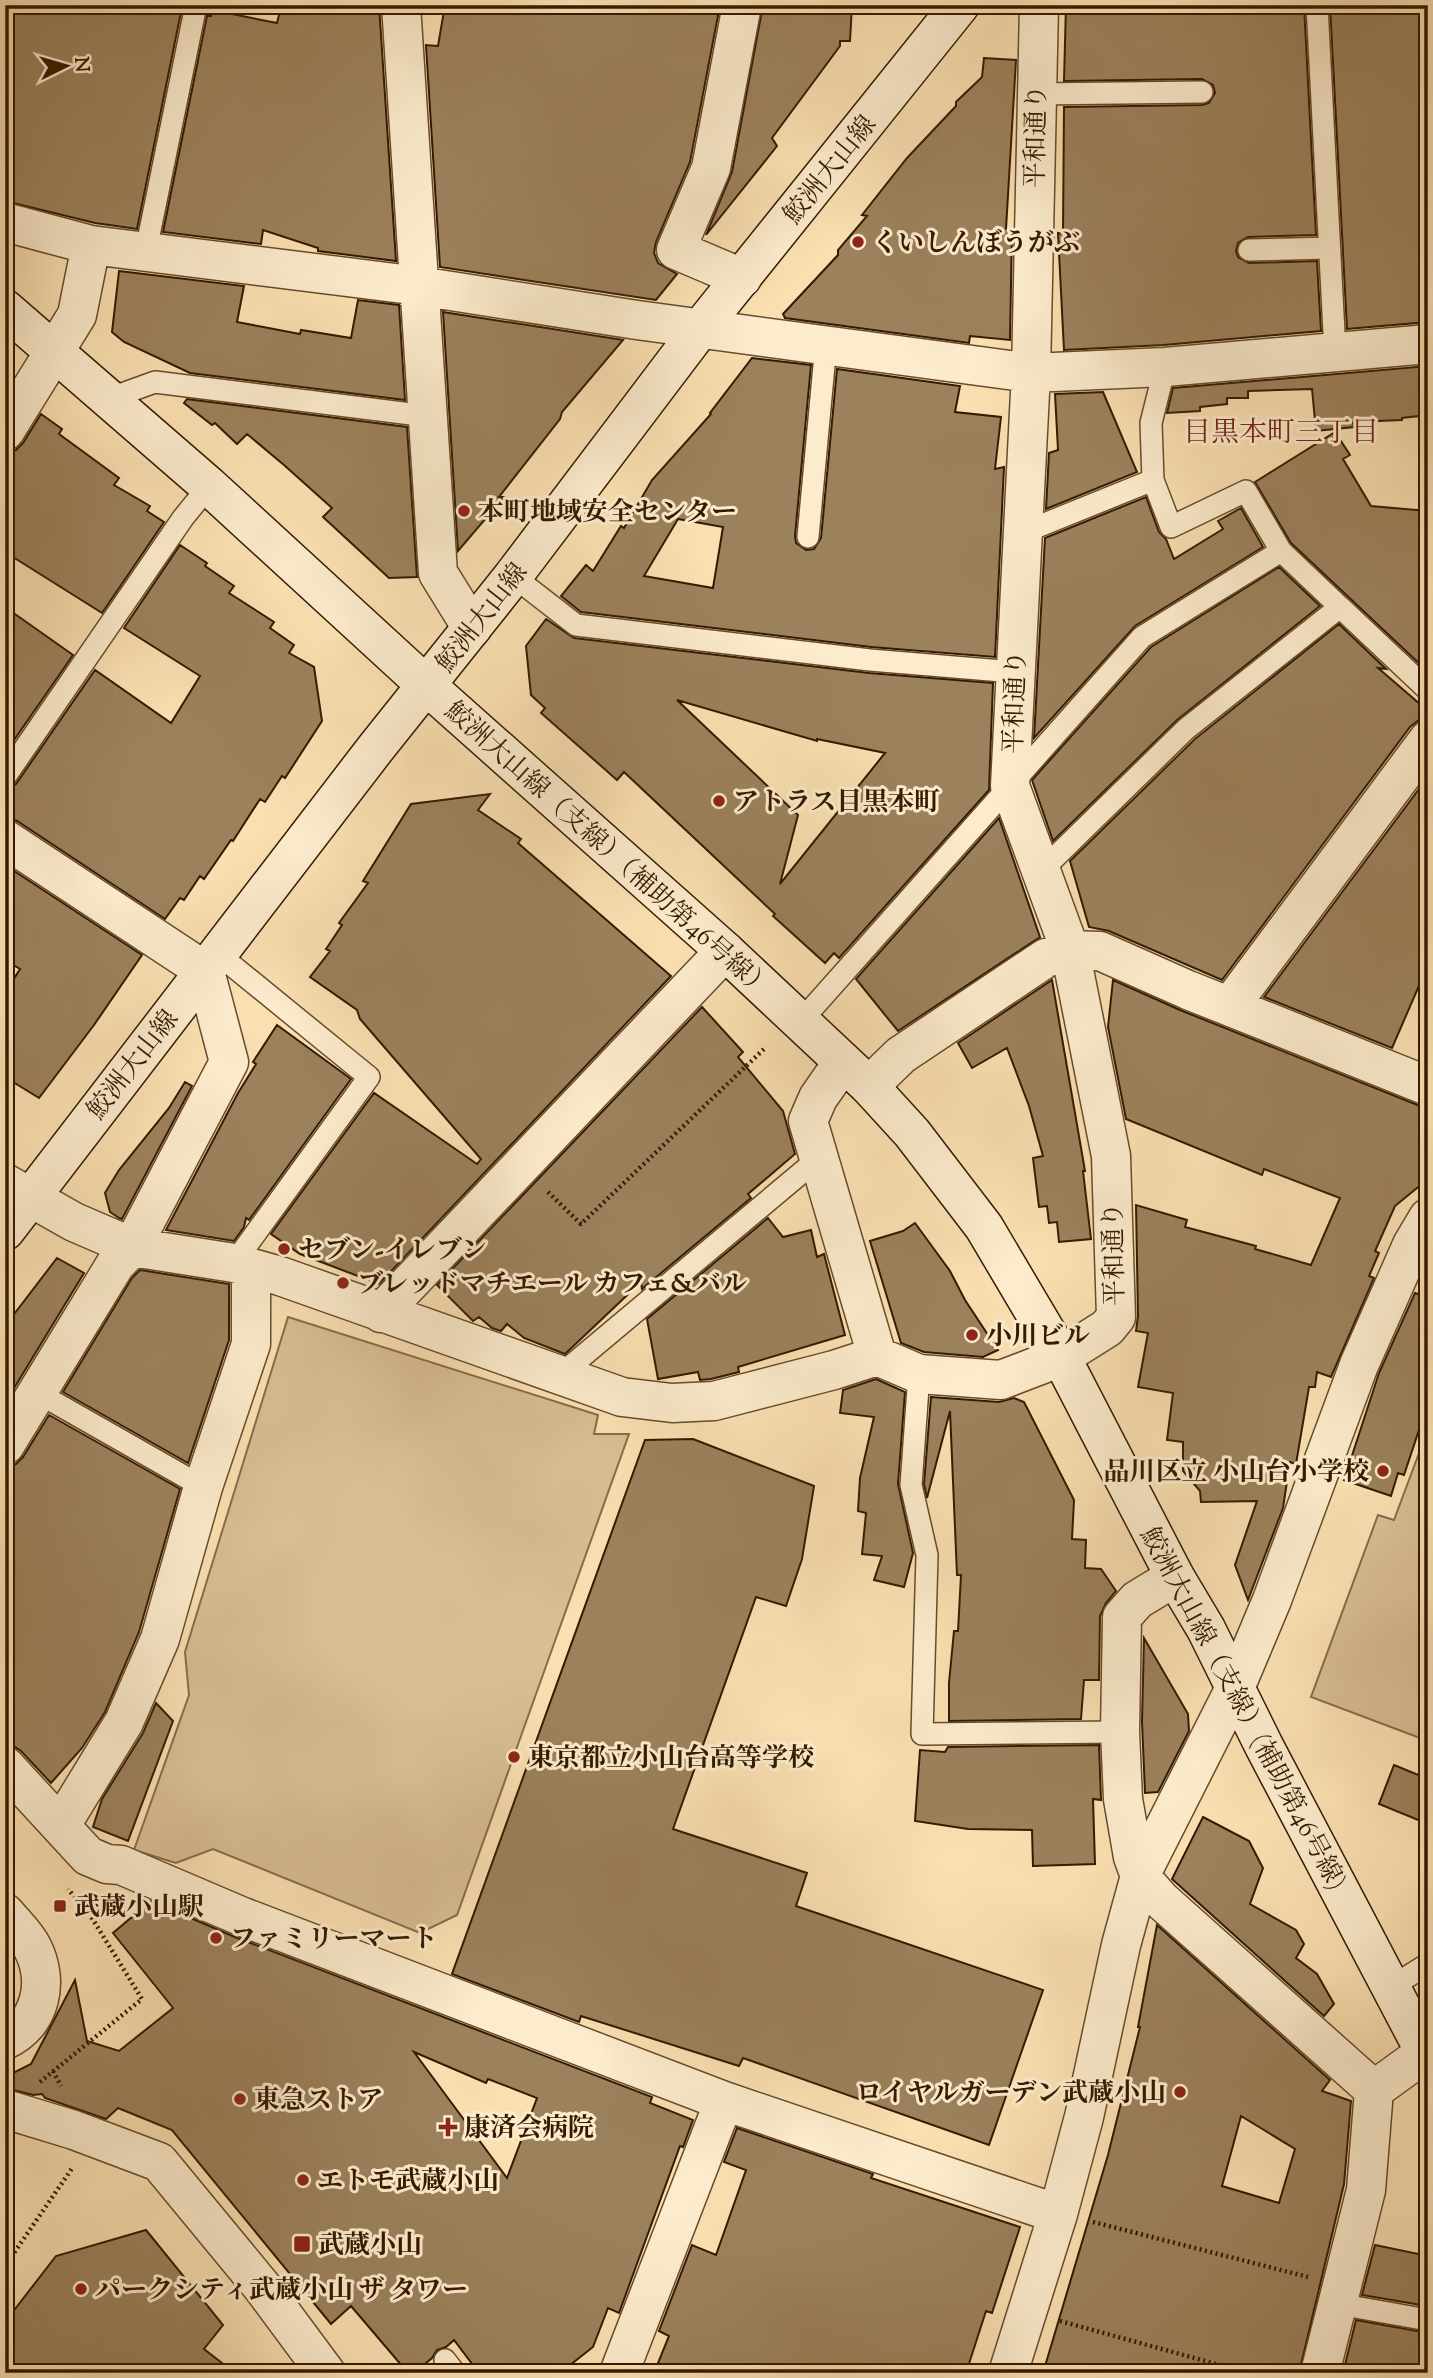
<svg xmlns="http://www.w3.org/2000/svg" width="1433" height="2378" font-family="'Sorts Mill Goudy','Noto Serif JP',serif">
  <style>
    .green { fill: #d8be93; stroke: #866c4a; stroke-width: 2 }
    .building { fill: #9b815c; stroke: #341a00; stroke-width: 2; fill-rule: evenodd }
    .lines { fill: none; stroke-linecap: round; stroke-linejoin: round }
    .service-casing { stroke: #664c2c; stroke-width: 24 }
    .minor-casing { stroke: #664c2c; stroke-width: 41 }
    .tertiary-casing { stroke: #664c2c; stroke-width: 41 }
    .secondary-casing { stroke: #341a00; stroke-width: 41 }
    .path { stroke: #341a00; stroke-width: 4.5; stroke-dasharray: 2 3.5; stroke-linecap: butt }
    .service { stroke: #fcebcc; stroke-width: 21 }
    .minor { stroke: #fcebcc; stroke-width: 38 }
    .tertiary { stroke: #fcebcc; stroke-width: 38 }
    .secondary { stroke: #fcebcc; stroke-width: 38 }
    .poi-dot { fill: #8f2418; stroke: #fcebcc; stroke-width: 2.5 }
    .labels { text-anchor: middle; stroke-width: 6; stroke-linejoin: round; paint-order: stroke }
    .street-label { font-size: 26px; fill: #341a00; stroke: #fcebcc }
    .poi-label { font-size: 26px; font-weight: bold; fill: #341a00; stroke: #fcebcc; text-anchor: start }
    .neighbourhood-label { font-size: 28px; fill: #7a1f14; stroke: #fcebcc }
  </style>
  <rect width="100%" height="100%" fill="#fae0b1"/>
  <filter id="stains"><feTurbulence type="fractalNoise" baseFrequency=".00286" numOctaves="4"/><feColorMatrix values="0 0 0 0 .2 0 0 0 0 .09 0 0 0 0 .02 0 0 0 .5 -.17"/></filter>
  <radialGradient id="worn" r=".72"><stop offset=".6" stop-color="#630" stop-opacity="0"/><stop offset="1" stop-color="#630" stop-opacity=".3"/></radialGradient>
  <path class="green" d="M288,1317L598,1415L594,1434H629L457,1915L420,1933L213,1849L176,1863L134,1850L189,1695L185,1652Z
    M1428,1429V1741L1311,1697L1378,1515L1394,1520Z"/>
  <path class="building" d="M5,5H134L181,12L137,229L95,223L5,201Z
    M295,5H379L396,261L318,251V248L263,230L261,244L163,232L207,16H211L212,10L277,23L280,11L293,14Z
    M445,5H460L515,14L516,5H720L690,162L656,242L654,253L658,263L677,274L656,300L440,267L426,45L438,46Z
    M763,5H852L850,41H840V46L772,138L777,146L706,235L732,172Z
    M1066,5H1304L1316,235L1248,237L1238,243L1236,251L1238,257L1249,263L1317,261L1321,331L1164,345L1064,350L1058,233L1063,234L1064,107L1202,105L1209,103L1215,93L1213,85L1202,79L1064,81Z
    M1330,5H1400V7L1428,11V322L1347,329Z
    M984,58L1016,60L1006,229L1012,230L1010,340L970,336L969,343L785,318L783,314L838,255V250L867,216L862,215L907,158L956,106V102L982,77Z
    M119,271L244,286L237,322L300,334L301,330L351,338L358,300L399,305L405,400L190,373L124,342L112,332Z
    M443,312L623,340L562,412L560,419L499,497H504L458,551Z
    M752,358L811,365L795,536L796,543L806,550L814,549L821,538L837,369L960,386L955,412L1001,417L995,469L1004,467L995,657L871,647L581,612L561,596L586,565L593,571L621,526L624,528L652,480L711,414L710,413ZM678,519L723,527L713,588L644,576Z
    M1428,366V415L1402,418V420L1353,422L1354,427L1316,431L1312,389L1248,391V398H1227V404L1200,407V411L1167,413L1173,388Z
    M1103,392L1137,472L1046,509L1049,453L1058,450L1055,394Z
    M187,399L407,427L417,577L389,578L323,517L332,508L284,465L247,434L237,444L215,423L212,425L184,403Z
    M41,414L62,429L59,434L119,478L114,485L150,506L147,511L164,522L102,613L5,552V453L16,450L23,443Z
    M1335,432L1350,455L1343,459L1371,506L1428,511V669H1425L1291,543L1255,482Z
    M1146,497L1159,532L1166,539L1174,559L1223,529L1218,521L1241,508L1263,547L1135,626L1034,738L1045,538Z
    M180,545L207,563L205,566L234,586L229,593L274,622L270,628L294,645L289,653L314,667L322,721L285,778L282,776L265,802L260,799L233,841L231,840L204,879L200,876L184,900L180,898L165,919L17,821L5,817V790L16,784L95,670L171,723L200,676L124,628Z
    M1279,567L1320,606L1177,720L1053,841L1032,780L1151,647Z
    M5,607L73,655L5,753Z
    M546,619L574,638L869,673L993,683L989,790L839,958L834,953L825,963L773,916L775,914L624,772L617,780L541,713L545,708L531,695L526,646ZM677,700L817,741V739L885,753L780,884L798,815Z
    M1339,624L1386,669L1378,668L1428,711V719L1419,720L1410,727L1222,980L1109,931L1089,927L1070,861L1195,739Z
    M1428,777V965L1392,1048L1264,997Z
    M490,794L478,810L521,839L518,843L671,976L379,1284L300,1254L271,1234L374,1093L477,1164L481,1159L360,1019L357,1010L310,977L330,951L326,949L342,925L339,923L368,883L363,881L411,804Z
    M999,818L1040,937L898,1031L856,979Z
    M5,865L142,955L94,1025L39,1098L5,1077V993L20,969L5,960Z
    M1052,980L1085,1171H1083L1091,1239L1059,1242L1057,1222L1049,1223L1047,1206L1039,1207L1033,1158L1043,1156L1029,1106L1007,1048L972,1068L958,1043Z
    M1113,980L1180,1010L1420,1106L1428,1107V1179L1395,1206L1375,1251L1379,1253L1369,1276L1374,1278L1331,1377L1317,1372L1315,1387H1309L1296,1464L1290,1462L1283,1508L1248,1600L1235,1565L1257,1501L1201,1502L1200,1491L1183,1471V1442L1167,1440L1173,1393L1138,1387L1148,1333L1136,1331L1138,1316L1136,1205L1187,1220L1185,1227L1256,1246L1255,1249L1311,1265L1340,1198L1264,1169L1262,1175L1126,1119L1108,1027Z
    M702,1007L743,1052L738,1057L783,1111L795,1154L748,1194L751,1198L642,1289L641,1282L565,1354L524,1338L507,1324L501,1331L492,1328L479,1317L473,1321L437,1285Z
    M277,1025L351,1079L249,1220L246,1218L244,1227L234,1241L166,1230L238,1093L256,1064L253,1062Z
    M185,1082L192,1086L122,1219L119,1218L110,1212L105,1193L119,1170L169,1108Z
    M768,1218L783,1237L811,1230L817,1257L824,1254L845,1335L738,1367L739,1372L711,1379L700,1380L698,1372L658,1379L647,1319Z
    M915,1223L950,1271L965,1300L998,1350L983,1357L924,1352L901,1343L870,1241L903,1231Z
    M57,1258L84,1273L5,1403V1326Z
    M140,1270L229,1284V1340L188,1463L63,1392L132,1278Z
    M1415,1293L1428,1298V1403L1404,1475L1398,1473L1391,1496L1344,1480L1379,1373Z
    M876,1379L905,1392L898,1484L913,1553L904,1587L874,1580L882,1556L862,1554L866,1513L858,1511L860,1478L874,1417L840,1413L843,1390Z
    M931,1397L999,1402L1014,1398L1024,1402L1074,1500L1072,1539L1086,1540L1085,1568L1101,1569L1116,1591L1106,1603L1100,1616L1099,1680H1084L1081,1719L949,1721V1683L954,1631H958L961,1575H957L950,1411L927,1498L924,1484Z
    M49,1415L180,1489L139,1632L105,1712L82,1748L51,1783L21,1751L12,1745H5V1467L16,1464L23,1457Z
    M693,1439L814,1486L802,1559L786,1606L756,1597L673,1829L807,1873L796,1906L1043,1990L989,2145L743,2058L739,2066L581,2016L579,2022L452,1974L645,1440Z
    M1144,1638L1188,1714L1189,1731L1158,1792L1145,1793L1142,1722Z
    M156,1703L173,1721L128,1841L93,1827L102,1799L143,1733Z
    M1099,1745L1101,1800L1093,1799L1095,1864L1033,1866L1032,1830L968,1829L915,1821L920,1750L945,1752L948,1747Z
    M1394,1765L1428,1779V1824L1379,1804Z
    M1203,1817L1249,1841L1263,1868L1250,1904L1296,1930L1304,1944L1296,1958L1317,1974L1334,2004L1324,2016L1172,1879Z
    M151,1901L235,1937L652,2097L650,2103L693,2120L683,2147L680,2146L619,2313L608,2308L593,2347L560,2373H479L454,2340L446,2347L437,2350L432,2358L414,2373H408L351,2306L331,2324L172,2130L118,2108L106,2119L45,2098L42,2094L33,2095L5,2088V2077L31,2064L75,1980L87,2041L119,2051L173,2008L113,1933ZM414,2052L486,2083L488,2079L537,2098L507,2178Z
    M1157,1925L1330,2080L1322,2091L1351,2101L1344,2184L1299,2373H1043L1108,2155L1140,2027H1138ZM1241,2116L1295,2149L1279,2203L1222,2186Z
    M737,2128L873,2174L871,2178L1020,2227L992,2313L986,2311L966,2373H776L754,2364L750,2373H654L669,2336L659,2331L692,2245L716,2255L746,2170L724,2162Z
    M146,2230L223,2325L204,2349L235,2373H5V2322L56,2256Z
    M1375,2245L1428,2256L1427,2306L1362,2295Z
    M1356,2320L1428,2333V2373H1343Z"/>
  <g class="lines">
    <defs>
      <path id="service" d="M1317,5L1335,352
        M1036,94L1202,92
        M146,250L196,5
        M1249,250L1329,248
        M1165,367L1151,423L1153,480L1171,527L1246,491L1281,551
        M108,399L155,382L427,416
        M1022,533L1153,480
        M808,537L826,344
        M513,576L576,625L870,660L1014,672
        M5,777L183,518L209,486
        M1042,870L1186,729L1340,607L1428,690
        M218,954L369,1077L234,1263
        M801,1021L1142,637L1281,551L1340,607
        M919,1374L911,1485L927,1555L922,1734L1120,1732
        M560,1375L819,1158
        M38,1393L203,1487
        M1391,1987L1428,1964
        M1338,2304L1428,2320
        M445,2360L455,2373"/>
      <path id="minor" d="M401,5L438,573L472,628
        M742,5L711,168L676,250L742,278
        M5,222L91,245L419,286L637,320L1031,373L1165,367L1428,344
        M5,431L77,315L91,245
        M5,839L205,971L229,1062L132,1247L115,1265L5,1445
        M1230,1006L1428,740
        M843,1062L818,1098L808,1121L877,1356
        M869,1086L901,1055L1046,958L1070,950L1100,951L1188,990L1428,1086
        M5,1183L74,1222L132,1247L234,1263L280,1276L622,1397L672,1403L714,1401L834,1370L877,1356L919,1374L1001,1380L1061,1357L1107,1328L1116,1317L1111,1156L1070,950L1010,786L1031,373L1039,5
        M381,1313L725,951
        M1175,1577L1137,1600L1122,1617L1120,1732L1123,1799L1133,1857L1140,1876L1161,1900L1374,2090
        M5,1766L88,1856L107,1864L121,1865L243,1917L724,2101L1058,2214
        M61,1825L124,1722L160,1639L203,1487L251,1344V1268
        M5,2109L74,2130L159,2162L263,2288L326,2373
        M619,2373L724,2101
        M1008,2373L1058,2214L1084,2117L1121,1945L1140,1876L1235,1688L1272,1600L1359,1365L1412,1245L1428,1218
        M1320,2373L1366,2190L1374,2090L1425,2053"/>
      <path id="tertiary" d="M5,1913C14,1924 26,1935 32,1947C50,1981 41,2024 5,2040"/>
      <path id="secondary" d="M5,309L209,486L427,686L725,951L869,1086L912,1133L984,1227L1061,1357L1175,1577L1206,1629L1264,1746L1428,2058
        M5,1231L375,749L513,576L700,329L960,5"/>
    </defs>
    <use href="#service" class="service-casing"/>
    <use href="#minor" class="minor-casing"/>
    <use href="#tertiary" class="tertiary-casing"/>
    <use href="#secondary" class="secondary-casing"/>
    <path class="path" d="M548,1192L581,1224L765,1048
      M87,1912L103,1900
      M53,2071L61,2086
      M40,2082L142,1999L90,1915L68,1889
      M1093,2222L1308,2277
      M5,2266L73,2167
      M1060,2321L1249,2373"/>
    <use href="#service" class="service"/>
    <use href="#minor" class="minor"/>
    <use href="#tertiary" class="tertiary"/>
    <use href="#secondary" class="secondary"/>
  </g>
  <g class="poi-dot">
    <circle cx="858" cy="242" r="7"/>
    <circle cx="464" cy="511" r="7"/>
    <circle cx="719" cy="801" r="7"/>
    <circle cx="284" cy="1249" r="7"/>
    <circle cx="343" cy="1283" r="7"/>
    <circle cx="972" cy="1335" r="7"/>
    <circle cx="1383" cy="1471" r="7"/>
    <circle cx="514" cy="1757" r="7"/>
    <rect x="53" y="1899" width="14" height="14" rx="3.5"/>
    <circle cx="216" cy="1938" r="7"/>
    <circle cx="1180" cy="2092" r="7"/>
    <circle cx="240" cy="2099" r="7"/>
    <path d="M444.5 2116.5h7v7h7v7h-7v7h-7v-7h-7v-7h7z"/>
    <circle cx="303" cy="2180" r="7"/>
    <rect x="293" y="2235" width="18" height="18" rx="3.5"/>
    <circle cx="81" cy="2289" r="7"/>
  </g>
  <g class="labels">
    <g class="street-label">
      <text transform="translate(1035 136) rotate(-89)" y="9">平和通り</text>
      <text transform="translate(829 169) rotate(-51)" y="9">鮫洲大山線</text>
      <text transform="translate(481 617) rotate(-52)" y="9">鮫洲大山線</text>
      <text transform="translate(1014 702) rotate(-88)" y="9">平和通り</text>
      <text transform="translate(609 849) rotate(42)" y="9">鮫洲大山線（支線）（補助第46号線）</text>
      <text transform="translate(132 1064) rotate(-52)" y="9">鮫洲大山線</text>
      <text transform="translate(1113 1254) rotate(-91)" y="9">平和通り</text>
      <text transform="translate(1244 1708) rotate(62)" y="9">鮫洲大山線（支線）(補助第46号線)</text>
    </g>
    <g class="poi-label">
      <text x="872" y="251">くいしんぼうがぶ</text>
      <text x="478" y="520">本町地域安全センター</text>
      <text x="733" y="810">アトラス目黒本町</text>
      <text x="298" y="1258">セブン-イレブン</text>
      <text x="357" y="1292">ブレッドマチエール カフェ&amp;バル</text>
      <text x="986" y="1344">小川ビル</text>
      <text x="1369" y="1480" text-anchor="end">品川区立 小山台小学校</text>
      <text x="528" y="1766">東京都立小山台高等学校</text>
      <text x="74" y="1915">武蔵小山駅</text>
      <text x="230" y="1947">ファミリーマート</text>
      <text x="1166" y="2101" text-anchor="end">ロイヤルガーデン武蔵小山</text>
      <text x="254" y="2108">東急ストア</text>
      <text x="464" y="2136">康済会病院</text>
      <text x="317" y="2189">エトモ武蔵小山</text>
      <text x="318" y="2253">武蔵小山</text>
      <text x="95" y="2298">パークシティ武蔵小山 ザ タワー</text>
    </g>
    <g class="neighbourhood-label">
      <text x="1281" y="441">目黒本町三丁目</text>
    </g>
  </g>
  <rect width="1433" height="2378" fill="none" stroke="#fae0b1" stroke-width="28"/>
  <rect x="7" y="7" width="1419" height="2364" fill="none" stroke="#341a00" stroke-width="3.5"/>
  <rect x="14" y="14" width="1405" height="2350" fill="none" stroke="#341a00" stroke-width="2"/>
  <g transform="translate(66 66) rotate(85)" stroke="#fcebcc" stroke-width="5" paint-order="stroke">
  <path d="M0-5L12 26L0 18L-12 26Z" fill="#341a00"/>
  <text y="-10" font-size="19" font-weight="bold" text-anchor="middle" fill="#341a00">N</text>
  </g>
  <rect width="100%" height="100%" filter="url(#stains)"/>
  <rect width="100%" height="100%" fill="url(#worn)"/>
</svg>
